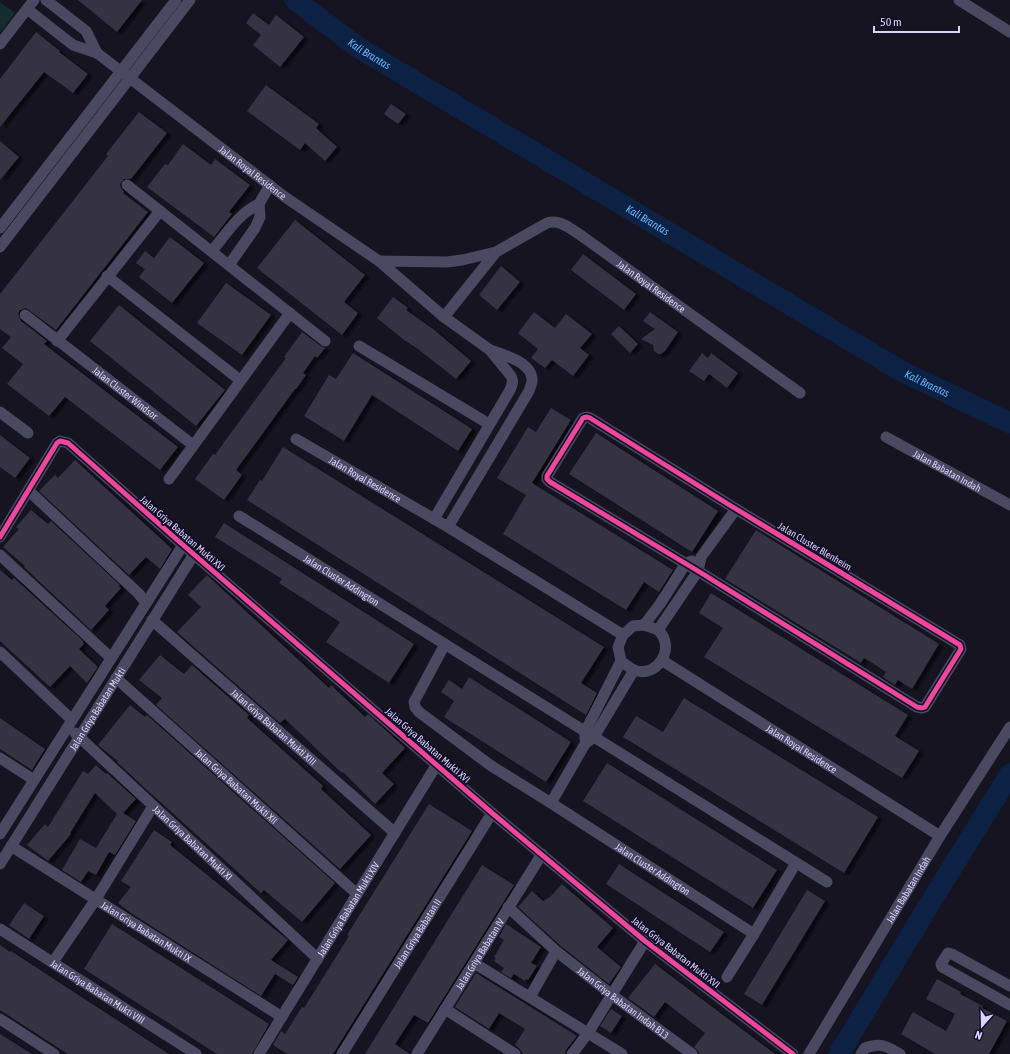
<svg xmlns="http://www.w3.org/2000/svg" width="1010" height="1054" font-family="'Asap Condensed',sans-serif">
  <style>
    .green { fill: #132c2d }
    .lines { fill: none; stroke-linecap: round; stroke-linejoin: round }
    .river { stroke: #0d2144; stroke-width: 21 }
    .building { fill: #343243; filter: url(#shadow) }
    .street { stroke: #4a4962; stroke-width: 11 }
    .cycleway-casing { stroke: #130f26; stroke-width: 8 }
    .cycleway { stroke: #ed469a; stroke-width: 5 }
    .labels { text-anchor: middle; stroke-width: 4; stroke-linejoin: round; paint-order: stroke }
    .street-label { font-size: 10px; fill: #d9d4ff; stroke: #130f26 }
    .water-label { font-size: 11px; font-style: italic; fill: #62b6ff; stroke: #130f26 }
  </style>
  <defs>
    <filter id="shadow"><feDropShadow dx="4.5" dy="2.5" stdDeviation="1" flood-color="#0009"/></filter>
  </defs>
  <rect width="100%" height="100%" fill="#161421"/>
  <path class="green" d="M0,2L15,13L0,33Z"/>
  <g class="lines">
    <g class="river">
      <path id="s1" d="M295,0L359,48L903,372L1010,423"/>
      <path d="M839,1054L927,908L1010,774"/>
    </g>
  </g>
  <path class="building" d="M78,0H142L117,32Z
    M253,13L269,25L276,15L304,37L280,67L253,45L261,35L246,23Z
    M36,32L60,51L59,52L88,74L73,93L44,72L0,127V79Z
    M266,85L319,124L316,128L337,147L325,161L305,143L300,150L247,111Z
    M391,104L406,114L398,124L384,114Z
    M139,112L167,133L131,179H124L120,184L121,188L124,192L123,193L148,212L56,330L26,308L20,310L18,314L21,321L47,341L44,344L178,447L160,470L65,397L49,416L7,384L23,364L2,348L11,337L0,329V294L108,156L106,154Z
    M0,141L19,157L0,180Z
    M183,144L211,165L215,159L250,185L229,212L232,214L214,237L147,187L165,164L168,165Z
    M295,220L365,275L344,302L358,313L342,335L257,268Z
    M170,237L204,263L172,303L139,277L145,269L136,263L145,251L154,258Z
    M583,254L636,294L624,310L571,270Z
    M501,266L520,282L497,310L479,295Z
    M226,283L271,315L242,355L197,323Z
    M393,297L408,308L406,310L433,329L471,361L456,379L418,349L404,340L377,318Z
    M119,305L225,390L196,426L90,341Z
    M534,312L555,328L566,314L592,334L580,348L589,355L573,376L552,360L545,368L531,358L538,349L518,333Z
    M650,312L678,332L665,351L661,354H658L654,351L653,345L641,339L655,329L643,321Z
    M619,326L638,344L630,353L611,334Z
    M302,332L321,346L325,348L317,358L315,356L303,373L306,375L296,389H295L236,470L242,475L224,500L195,479L213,454L215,455L225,441L286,358L284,357Z
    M353,353L472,429L458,451L372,395L344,441L304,416L329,375L336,379Z
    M702,353L708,358L711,353L738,373L727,388L709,374L704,381L689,371Z
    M551,408L571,420L532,483L673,570L659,592L644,582L626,610L503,534L526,495L497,478L528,427L536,432Z
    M596,433L718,511L692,552L569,474Z
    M0,435L30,458L15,478L0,467Z
    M283,447L604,647L581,683L597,693L586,715L247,500L260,480L262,481Z
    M75,460L172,549L160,569L146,557L129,575L39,491L55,475L58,478Z
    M31,510L48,524L51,521L120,585L118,586L121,588L105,606L109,610L91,630L24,567L25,566L3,547L19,529L16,527Z
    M224,523L414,644L389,683L326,642L340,622L279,583L282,579L215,537Z
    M756,530L939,644L912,689L898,680L895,685L883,677L886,672L874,664L864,658L861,663L725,579Z
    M0,570L12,580L14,578L82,640L84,644L79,649L98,667L87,683L70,666L50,687L0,641Z
    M207,575L329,688L331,685L365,717L368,714L405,748L382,773L394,784L375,804L343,772L342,773L285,719L280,723L177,632L201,607L188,595Z
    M711,593L908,715L895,736L919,751L902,778L704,657L723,628L699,613Z
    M160,655L184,674L192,665L249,715L247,718L323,786L321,789L371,835L340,869L156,705L162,698L139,680Z
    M469,677L571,742L546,782L444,717L454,701L441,692L449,680L462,689Z
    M684,698L878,817L844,873L623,737L636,716L663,732Z
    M130,705L145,717L147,715L335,883L302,922L264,890L261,893L146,789L117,762L118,761L98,745Z
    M0,718L45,749L32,770L0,749Z
    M607,763L777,870L753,908L583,801Z
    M96,765L106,774L107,773L136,799L123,813L136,821L115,855L109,852L96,875L88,871L81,882L62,870L80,839L96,848L117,814L95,793L70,833L71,834L48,861L27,845L45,824L48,827L83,771L88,774Z
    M429,804L472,831L333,1054H287L273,1045L281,1031L285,1034L302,1007L304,1008L349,936L347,935Z
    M154,830L172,842L170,845L288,940L271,960L298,977L293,985L275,974L261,996L131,913L118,903L131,887L121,881Z
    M619,864L724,932L710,952L606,884Z
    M482,865L514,885L428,1023L414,1015L395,1044L410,1054H365Z
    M562,884L613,928L597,947L621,967L609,984L561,946L518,907L532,891L543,901L550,897Z
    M807,890L825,901L762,1005L744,994Z
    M24,903L44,916L29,939L9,925Z
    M112,924L269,1024L252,1054H217L84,969Z
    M506,924L541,947L531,963L537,966L528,980L526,979L525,981L514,974L511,978L501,972L504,968L494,961L496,958L494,957L504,940L499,937Z
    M0,945L10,952L11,951L169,1054H68L0,1010Z
    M655,964L775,1054H699L698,1051L694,1047L705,1033L665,1002L654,1017L628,998Z
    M476,973L577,1036L566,1050L565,1054H523L519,1048L515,1045L525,1029L499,1013L489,1029L455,1007Z
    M937,979L961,992L960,994L983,1006L982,1008L1007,1021L989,1054H935L901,1034L913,1012L946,1031L955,1014L926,999Z
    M611,1009L622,1016L611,1033L600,1026Z
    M0,1034L32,1054H0Z"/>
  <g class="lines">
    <g class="street">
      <path d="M46,0L86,31L97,53"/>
      <path d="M959,0L1010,32"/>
      <path id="s2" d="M27,9L73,45L97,53L285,197L379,261L444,317L490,350"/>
      <path d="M0,44L34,0"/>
      <path d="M127,185L325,341"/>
      <path d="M0,228L176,0"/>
      <path d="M0,247L190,0"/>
      <path d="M212,251C226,234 239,213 259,204"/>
      <path id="s3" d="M379,261L447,262L462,260L496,252L547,223C560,219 569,228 579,234L800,393"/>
      <path d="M229,265L255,228L260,217L259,204L270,185"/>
      <path d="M107,276L240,380"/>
      <path id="s4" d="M25,315L193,445"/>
      <path d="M444,317L496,252"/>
      <path d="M57,341L160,211"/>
      <path d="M359,346L489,424"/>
      <path d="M0,412L28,433"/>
      <path d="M587,417L590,418L736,509L960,645L961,649L925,707L922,708L917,707L698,571L550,482L547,479V476L583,418Z"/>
      <path id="s5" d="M886,437L1010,505"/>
      <path id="s6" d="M296,439L448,527L623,635"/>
      <path d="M169,479L290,313"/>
      <path d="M29,491L139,594L146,603"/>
      <path id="s7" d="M239,516L827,882"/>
      <path d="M434,519L510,390C512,385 514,381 511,376L490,350C504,355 531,362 532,379C533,383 530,387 529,391L448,527"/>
      <path d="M0,537L57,443L60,441L68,443L175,538L492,813L645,941L793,1054"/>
      <path d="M0,555L111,658"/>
      <path id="s8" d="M152,620L395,833"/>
      <path d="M644,625C649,627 655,628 659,631C676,648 657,679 634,670C630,668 625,664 621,661L618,647L623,635L633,626Z"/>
      <path d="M644,625L660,604L686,563L692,561"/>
      <path d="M658,630L698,571L701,557L736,509"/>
      <path id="s9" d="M445,644L414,702L415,707L419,712L490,765L551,803L754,934"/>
      <path d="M0,652L72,720"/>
      <path id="s10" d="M663,661L940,836"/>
      <path id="s11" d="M116,678L357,894"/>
      <path id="s12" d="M75,733L318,959"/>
      <path d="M585,739V732L621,661"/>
      <path d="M0,758L34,780"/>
      <path d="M551,803L585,744L594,737L634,670"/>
      <path d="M0,834L183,545"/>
      <path id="s13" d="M11,846L282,1017"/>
      <path id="s14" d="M0,864L194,554"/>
      <path id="s15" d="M508,907L556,951L612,995L692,1054"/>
      <path id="s16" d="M0,929L196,1054"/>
      <path d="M53,962L96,899L153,806"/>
      <path d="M474,963L622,1054"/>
      <path d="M727,977L754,934L796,863"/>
      <path d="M1010,986L952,954L948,953L941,964L942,967L1010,1005"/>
      <path d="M530,997L556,951"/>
      <path d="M445,1009L515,1054"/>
      <path d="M0,1019L54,1054"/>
      <path id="s17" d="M259,1054L437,764"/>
      <path id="s18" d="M342,1054L492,813"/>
      <path id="s19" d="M417,1054L542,854"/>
      <path d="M572,1054L588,1033L645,941"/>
      <path id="s20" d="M809,1054L940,836L1010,727"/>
      <path d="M861,1054L865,1048C881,1042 886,1046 900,1054"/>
    </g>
    <defs>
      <path id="cycleway" d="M587,417L590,418L736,509L960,645L961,649L925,707L922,708L917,707L698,571L550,482L547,479V476L583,418Z
        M0,537L57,443L60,441L68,443L175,538L492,813L645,941L793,1054"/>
    </defs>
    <use href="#cycleway" class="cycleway-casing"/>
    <use href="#cycleway" class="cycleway"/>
  </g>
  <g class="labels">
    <g class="street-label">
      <text dy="4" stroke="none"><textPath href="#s2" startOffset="280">Jalan Royal Residence</textPath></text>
      <text dy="4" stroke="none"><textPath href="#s3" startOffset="301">Jalan Royal Residence</textPath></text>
      <text dy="4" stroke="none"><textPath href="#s4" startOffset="127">Jalan Cluster Windsor</textPath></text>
      <text dy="4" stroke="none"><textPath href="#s5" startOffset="70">Jalan Babatan Indah</textPath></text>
      <text dy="4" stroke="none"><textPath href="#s6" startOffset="80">Jalan Royal Residence</textPath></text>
      <text transform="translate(183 533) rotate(41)" y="4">Jalan Griya Babatan Mukti XVI</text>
      <text transform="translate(815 546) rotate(31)" y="4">Jalan Cluster Blenheim</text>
      <text dy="4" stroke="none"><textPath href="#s7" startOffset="121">Jalan Cluster Addington</textPath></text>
      <text dy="4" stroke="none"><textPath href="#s14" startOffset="183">Jalan Griya Babatan Mukti</textPath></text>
      <text dy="4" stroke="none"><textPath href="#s8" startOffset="162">Jalan Griya Babatan Mukti XIII</textPath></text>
      <text transform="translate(428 745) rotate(41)" y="4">Jalan Griya Babatan Mukti XVI</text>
      <text dy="4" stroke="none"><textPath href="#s10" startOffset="164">Jalan Royal Residence</textPath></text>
      <text dy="4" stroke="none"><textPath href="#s11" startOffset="162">Jalan Griya Babatan Mukti XII</textPath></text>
      <text dy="4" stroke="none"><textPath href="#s12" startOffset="161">Jalan Griya Babatan Mukti XI</textPath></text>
      <text dy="4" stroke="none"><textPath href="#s9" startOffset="359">Jalan Cluster Addington</textPath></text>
      <text dy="4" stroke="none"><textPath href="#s20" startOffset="192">Jalan Babatan Indah</textPath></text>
      <text dy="4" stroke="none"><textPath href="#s17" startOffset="170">Jalan Griya Babatan Mukti XIV</textPath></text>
      <text dy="4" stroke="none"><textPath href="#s13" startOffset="160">Jalan Griya Babatan Mukti IX</textPath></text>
      <text dy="4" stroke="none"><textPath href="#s18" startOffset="142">Jalan Griya Babatan II</textPath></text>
      <text transform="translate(676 952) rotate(38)" y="4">Jalan Griya Babatan Mukti XVI</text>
      <text dy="4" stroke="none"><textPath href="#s19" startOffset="118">Jalan Griya Babatan IV</textPath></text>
      <text dy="4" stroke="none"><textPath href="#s16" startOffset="116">Jalan Griya Babatan Mukti VIII</textPath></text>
      <text dy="4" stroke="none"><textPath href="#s15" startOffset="150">Jalan Griya Babatan Indah B13</textPath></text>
    </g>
    <g class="water-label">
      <text dy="4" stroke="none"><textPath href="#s1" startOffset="92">Kali Brantas</textPath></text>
      <text dy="4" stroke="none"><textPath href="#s1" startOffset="416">Kali Brantas</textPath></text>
      <text dy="4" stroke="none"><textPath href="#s1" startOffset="740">Kali Brantas</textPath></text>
    </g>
  </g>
  <g transform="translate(982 1026) rotate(200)" stroke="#130f26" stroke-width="3" paint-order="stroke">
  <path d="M0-3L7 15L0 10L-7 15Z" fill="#d9d4ff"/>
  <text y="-6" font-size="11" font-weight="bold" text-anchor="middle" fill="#d9d4ff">N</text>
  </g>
  <path d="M874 26v6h85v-6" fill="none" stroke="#d9d4ff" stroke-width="2"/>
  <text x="880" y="26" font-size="12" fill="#d9d4ff" stroke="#130f26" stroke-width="3" paint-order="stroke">50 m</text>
</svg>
